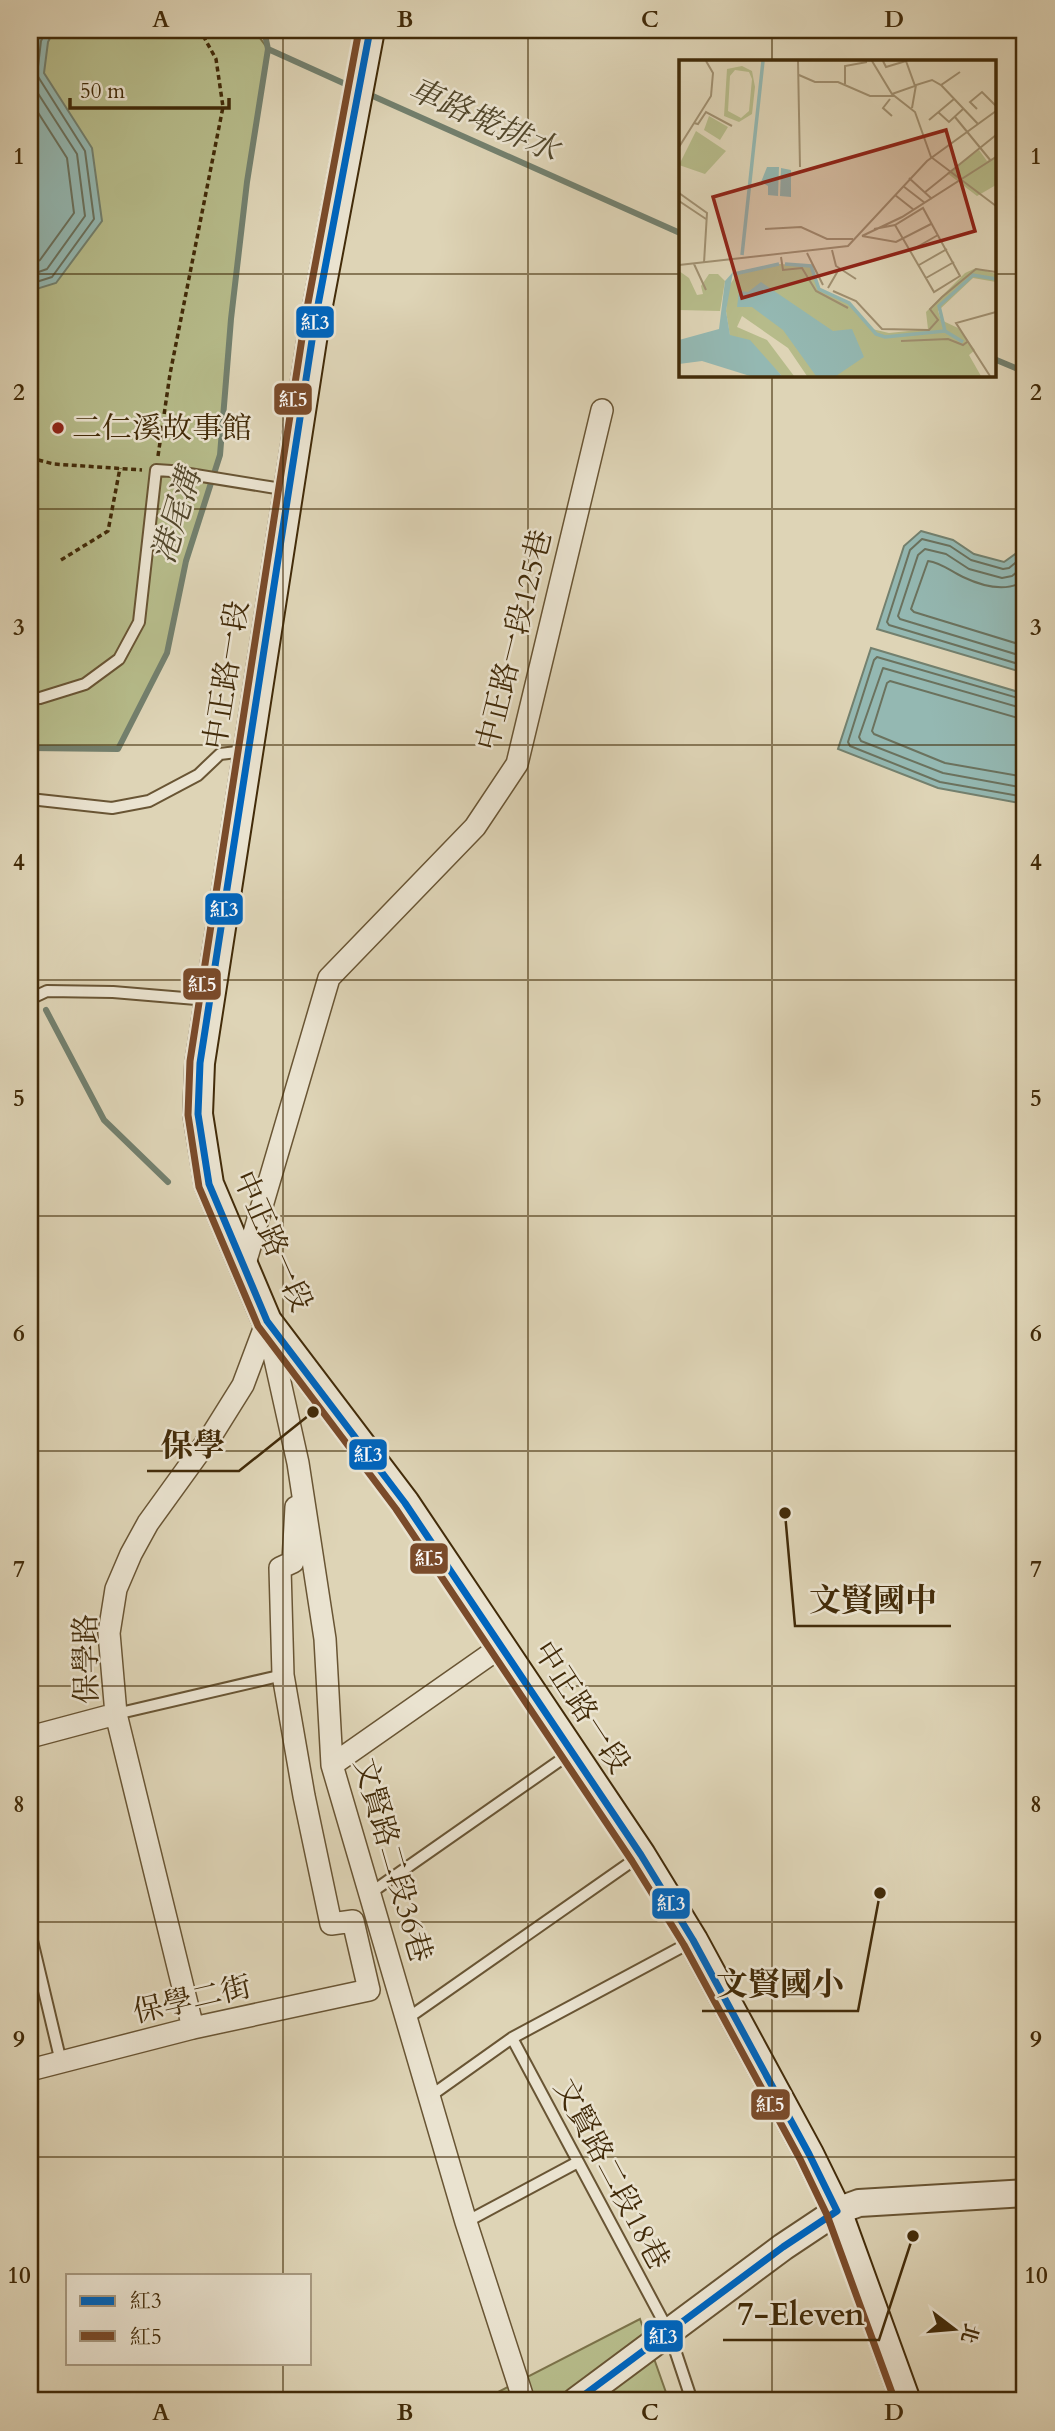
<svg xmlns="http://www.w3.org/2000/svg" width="1055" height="2431" font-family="Cardo,'Noto Serif TC',serif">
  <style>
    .green { fill: #b6bb8a; stroke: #7c734a; stroke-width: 2 }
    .water { fill: #94b8b2; stroke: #73806e; stroke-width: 2 }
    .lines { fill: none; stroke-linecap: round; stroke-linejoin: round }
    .shore { stroke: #6b725e; stroke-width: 2 }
    .stream { stroke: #73806e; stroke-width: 6 }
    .service-casing { stroke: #695534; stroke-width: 14 }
    .minor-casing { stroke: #695534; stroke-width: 24 }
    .tertiary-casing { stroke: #695534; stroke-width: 30 }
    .secondary-casing { stroke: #422b09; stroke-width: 32 }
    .path { stroke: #422b09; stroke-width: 3.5; stroke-dasharray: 5 3.5; stroke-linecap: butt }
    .service { stroke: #eae3d0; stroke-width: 10 }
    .minor { stroke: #eae3d0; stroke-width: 21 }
    .tertiary { stroke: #eae3d0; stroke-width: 26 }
    .secondary { stroke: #eae3d0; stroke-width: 28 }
    .bus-1-casing { stroke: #eae3d0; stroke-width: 12 }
    .bus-2-casing { stroke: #eae3d0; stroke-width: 12 }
    .bus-1 { stroke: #0065bd; stroke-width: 7 }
    .bus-2 { stroke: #7a4b2a; stroke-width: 7 }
    .grid { fill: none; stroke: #422b09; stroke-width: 2; stroke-opacity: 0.55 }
    .poi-dot { fill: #8f2418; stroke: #eae3d0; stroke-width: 2.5 }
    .labels { text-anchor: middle; stroke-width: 5; stroke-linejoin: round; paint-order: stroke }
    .poi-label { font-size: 30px; fill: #422b09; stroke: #eae3d0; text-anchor: start }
    .street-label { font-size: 30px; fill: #422b09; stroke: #eae3d0 }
    .water-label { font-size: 32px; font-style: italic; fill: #52472b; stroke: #eae3d0 }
    .inset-river { fill: none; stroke: #94b8b2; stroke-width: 3.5 }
    .inset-road { fill: none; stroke: #a09071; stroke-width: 2 }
    .view { fill: #8f2418; fill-opacity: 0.15; stroke: #8f2418; stroke-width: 3.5 }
    .inset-edge { fill: none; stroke: #422b09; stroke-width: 3.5 }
    .leader { fill: none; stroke: #422b09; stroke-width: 2.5 }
    .callout-dot { fill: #422b09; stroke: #eae3d0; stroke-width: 2.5 }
    .callout-label { font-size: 32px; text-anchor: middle; font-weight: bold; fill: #422b09; stroke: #eae3d0; stroke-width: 5; stroke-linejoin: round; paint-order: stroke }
    .line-badge { stroke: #eae3d0; stroke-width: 2.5 }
    .badge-label { font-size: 19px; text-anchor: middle; font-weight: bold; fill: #fff }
    .neatline { fill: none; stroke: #422b09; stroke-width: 2.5 }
    .grid-label { font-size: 23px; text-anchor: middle; font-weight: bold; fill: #422b09 }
  </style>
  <rect width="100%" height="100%" fill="#ded4b6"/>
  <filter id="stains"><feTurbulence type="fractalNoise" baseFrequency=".00286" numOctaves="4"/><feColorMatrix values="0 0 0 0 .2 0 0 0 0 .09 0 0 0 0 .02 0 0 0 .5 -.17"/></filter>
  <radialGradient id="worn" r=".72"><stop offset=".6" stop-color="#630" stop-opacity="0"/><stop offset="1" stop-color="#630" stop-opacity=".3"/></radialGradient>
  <path class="green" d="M30,30H254L268,49L247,182L231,319L220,455L186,561L167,653L118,749L30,748Z
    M640,2319L669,2401H486L494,2394Z"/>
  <path class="water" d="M30,30H54L48,42L44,73L92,148L102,221L56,283L30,291Z
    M921,531L953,540L974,554L1004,562L1025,547V673L877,629L904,546Z
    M871,648L1025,694V804L938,788L838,749Z"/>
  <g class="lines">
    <path class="shore" d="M30,81L77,154L85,216L47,269L30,275
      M30,100L67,158L74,213L40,260L30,264
      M30,284L52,277L94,219L85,151L37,75L41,41L46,30
      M1025,555L1009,568L1003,569L971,560L950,546L922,539L910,550L887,622L889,625L1025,666
      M1025,566L1012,576L1002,578L969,569L946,554L925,549L918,555L898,616L900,619L1025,657
      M1025,580C1007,593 982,586 963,577C950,571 942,563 928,561L911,609L914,612L1025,646
      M1025,700L877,657L874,660L848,742L850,746L940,782L1025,797
      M1025,709L883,668L859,737L861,741L943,773L1025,788
      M1025,720L890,681L887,683L872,731L874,734L945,763L1025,777"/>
    <path class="stream" d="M268,49L352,87
      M366,93L680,233
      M994,359L1025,372
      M30,748L118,749L167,653L186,561L220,455L231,319L247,182L268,49L264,30
      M30,962L33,980
      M46,1010L104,1120L168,1182"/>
    <defs>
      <path id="service" d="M30,699L40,698L85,684L119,659L139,622L156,470L171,471L288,490
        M30,799L112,808L149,801L198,775L220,754L245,751
        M30,999L47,991L113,992L208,1000
        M116,1714L283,1675
        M369,1894L572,1752
        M30,1932L61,2062
        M408,2018L641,1855
        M512,2038L669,2332L692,2401
        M429,2097L512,2038L691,1942
        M466,2222L578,2162"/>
      <path id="minor" d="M244,1267L329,978L475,827L517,764L602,410
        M268,1328L298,1463L325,1639L332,1765L466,2222L524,2401
        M30,1737L116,1714
        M332,1765L502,1646
        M193,2028L116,1714L109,1633L116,1589L131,1554L148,1523L213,1433L243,1385L267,1321
        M30,2070L193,2028L369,1990L353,1921L331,1924L304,1796L283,1675L280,1568L293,1562L296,1507"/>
      <path id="tertiary" d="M576,2401L783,2247L837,2211L859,2203L1025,2193"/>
      <path id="secondary" d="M370,30L315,321L200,1063L198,1114L209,1184L267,1321L405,1503L641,1855L693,1940L809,2154L837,2211L906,2401"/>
    </defs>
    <use href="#service" class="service-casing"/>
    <use href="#minor" class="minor-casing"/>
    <use href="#tertiary" class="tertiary-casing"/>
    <use href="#secondary" class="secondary-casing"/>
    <path class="path" d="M158,456L170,374L223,107L216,59L200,30
      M30,458L54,464L142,470
      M61,560L108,531L120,468"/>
    <use href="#service" class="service"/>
    <use href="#minor" class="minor"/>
    <use href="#tertiary" class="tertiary"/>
    <use href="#secondary" class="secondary"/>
    <defs>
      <path id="bus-1" d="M370,30L315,321L200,1063L198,1114L209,1184L267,1321L405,1503L641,1855L693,1940L809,2154L837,2211
        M576,2401L783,2247L837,2211"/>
      <path id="bus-2" d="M359,30L305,319L190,1061L188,1115L199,1187L258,1326L396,1509L632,1861L684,1945L800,2159L827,2215L895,2401"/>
    </defs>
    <use href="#bus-1" class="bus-1-casing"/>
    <use href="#bus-2" class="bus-2-casing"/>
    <use href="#bus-1" class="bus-1"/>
    <use href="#bus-2" class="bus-2"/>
  </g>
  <path class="grid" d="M283,30V2275M528,30V2401M772,30V61M30,274H680M994,274H1025M772,374V2401M30,509H1025M30,745H1025M30,980H1025M30,1216H1025M30,1451H1025M30,1686H1025M30,1922H1025M30,2157H1025M283,2363V2401"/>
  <circle class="poi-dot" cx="58" cy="428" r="7"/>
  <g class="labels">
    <g class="poi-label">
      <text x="72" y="438">二仁溪故事館</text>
    </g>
    <g class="street-label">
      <text transform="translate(514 640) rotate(-76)" y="10">中正路一段125巷</text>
      <text transform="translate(226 675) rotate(-81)" y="10">中正路一段</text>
      <text transform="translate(273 1241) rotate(66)" y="10">中正路一段</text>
      <text transform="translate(86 1659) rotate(-91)" y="10">保學路</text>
      <text transform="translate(582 1707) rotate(57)" y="10">中正路一段</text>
      <text transform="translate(393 1860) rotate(74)" y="10">文賢路二段36巷</text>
      <text transform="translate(192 1999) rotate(-13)" y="10">保學二街</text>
      <text transform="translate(612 2174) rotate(62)" y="10">文賢路二段18巷</text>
    </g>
    <g class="water-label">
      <text transform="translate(484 119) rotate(24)" y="11">車路墘排水</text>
      <text transform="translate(176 516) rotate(-73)" y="11">港尾溝</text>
    </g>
  </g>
  <g transform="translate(679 60)">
    <rect width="317" height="317" fill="#ded4b6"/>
    <path d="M63,6L73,11L76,27L73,54L60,62L45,56L48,9ZM56,10L70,12L73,19L70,51L62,58L49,51L51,16ZM30,56L49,67L41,80L25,70ZM17,71L47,91L26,114L0,105ZM300,90L308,101L317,96V125L298,136L268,113ZM101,204L132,206L140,229L170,243L193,269L210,273L249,269L247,252L286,213L297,208L317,214V222L294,218L259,251L262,260L279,268L296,290L290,295L302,316H128L109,288L63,256L58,267L88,280L115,316H103L73,285L51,276L47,251L50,226L60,211ZM0,211L10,218L18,235L24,234L22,226L30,214H39L46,221L41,251L0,250Z" fill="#b6bb8a" fill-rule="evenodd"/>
    <path d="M88,107H100L99,136L89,135V126L82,122ZM102,108L112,110V137L101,136ZM54,212L47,251L51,275L71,280L103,316H71L23,301L0,304V280L40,269L46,221ZM82,222L154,271L173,269L185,297L157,316H137L104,270L73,247H58L60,231L69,232Z" fill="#94b8b2"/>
    <path class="inset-river" d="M63,195L84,1M106,204L132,206L140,229L170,243L197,274L206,277L266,271L260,246L294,215L317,219M55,214L100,204M266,271L284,282"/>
    <path class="inset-road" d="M119,1L121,107M193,1L213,34L236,52L252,97L317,146M204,1L207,7L227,1M120,15L136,22H159L191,36H216M166,24V6L188,2M262,25L299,64M213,34L236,26L227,1M211,39L204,48L213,56M233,48L237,25L253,20L262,25L281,12M298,49L291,42L303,32L317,46M259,52L270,62L284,49M276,57L312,101M250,60L275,39M15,63L19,64L27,52L53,66M0,87L32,36L34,13L27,1M230,118L253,139M224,126L246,143M0,133L28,153L25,203M245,133L317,75M216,135L235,150M0,141L27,159M86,169L122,167L148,179H174M195,169L216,165L244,148L281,216L255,232L216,165M183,176L223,157L317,97M183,176L217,182L252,164M153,190L157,206L177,219M231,191L259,175M128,193L144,225M102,197L104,210L123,208L137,231L169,248M15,204L27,230M0,205L169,186L248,101L317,51M240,205L268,189M247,218L275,202M149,228L160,209M154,231L177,241L203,269L250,270L259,260L251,249L263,237L297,209L317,212M222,281L269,279L284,285L288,282M311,316L277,263L317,252"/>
    <path class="view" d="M267,70L296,171L63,238L34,137Z"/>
    <rect width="317" height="317" class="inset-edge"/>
  </g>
  <path class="leader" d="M313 1412L239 1471H147M785 1513L795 1626H951M880 1893L858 2011H702M913 2236L879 2340H723"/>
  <g class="callout-dot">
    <circle cx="313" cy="1412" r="7"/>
    <circle cx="785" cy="1513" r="7"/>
    <circle cx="880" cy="1893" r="7"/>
    <circle cx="913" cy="2236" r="7"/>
  </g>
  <g class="callout-label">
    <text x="193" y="1456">保學</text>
    <text x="873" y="1611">文賢國中</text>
    <text x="780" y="1995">文賢國小</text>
    <text x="801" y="2325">7-Eleven</text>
  </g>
  <g class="line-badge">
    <rect x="295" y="305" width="40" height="34" rx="7" fill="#0065bd"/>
    <rect x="273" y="382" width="40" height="34" rx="7" fill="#7a4b2a"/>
    <rect x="204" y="892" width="40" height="34" rx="7" fill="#0065bd"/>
    <rect x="182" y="967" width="40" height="34" rx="7" fill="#7a4b2a"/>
    <rect x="348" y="1438" width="40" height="33" rx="7" fill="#0065bd"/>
    <rect x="409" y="1542" width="40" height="33" rx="7" fill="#7a4b2a"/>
    <rect x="651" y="1887" width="40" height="33" rx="7" fill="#0065bd"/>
    <rect x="750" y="2088" width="41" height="33" rx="7" fill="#7a4b2a"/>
    <rect x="643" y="2319" width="41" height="34" rx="7" fill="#0065bd"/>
  </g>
  <g class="badge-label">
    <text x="315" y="329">紅3</text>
    <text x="293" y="406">紅5</text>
    <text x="224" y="916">紅3</text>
    <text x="202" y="991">紅5</text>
    <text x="368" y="1461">紅3</text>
    <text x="429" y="1565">紅5</text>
    <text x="671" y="1910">紅3</text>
    <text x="770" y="2111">紅5</text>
    <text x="663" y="2343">紅3</text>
  </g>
  <rect width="1055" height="2431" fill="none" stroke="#ded4b6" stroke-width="77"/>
  <rect x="66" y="2274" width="245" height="91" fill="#eae3d0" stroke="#a79980" stroke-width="2"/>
  <rect x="80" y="2296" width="35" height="10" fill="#0065bd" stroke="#a79980" stroke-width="2"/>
  <text x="130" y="2308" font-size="21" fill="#422b09">紅3</text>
  <rect x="80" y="2331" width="35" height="10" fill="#7a4b2a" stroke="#a79980" stroke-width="2"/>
  <text x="130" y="2344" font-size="21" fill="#422b09">紅5</text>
  <g transform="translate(954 2329) rotate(106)" stroke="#eae3d0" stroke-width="5" paint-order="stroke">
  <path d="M0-5L12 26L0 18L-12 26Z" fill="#422b09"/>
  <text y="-10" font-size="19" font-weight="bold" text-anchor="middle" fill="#422b09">北</text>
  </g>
  <path d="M70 98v10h159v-10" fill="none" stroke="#422b09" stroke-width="3.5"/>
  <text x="80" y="98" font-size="21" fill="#422b09" stroke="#eae3d0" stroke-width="5" paint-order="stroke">50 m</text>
  <rect x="38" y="38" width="978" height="2354" class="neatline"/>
  <g class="grid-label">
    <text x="161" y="27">A</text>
    <text x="405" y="27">B</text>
    <text x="650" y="27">C</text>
    <text x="894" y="27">D</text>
    <text x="19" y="164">1</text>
    <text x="1036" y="164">1</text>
    <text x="19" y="400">2</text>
    <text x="1036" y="400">2</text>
    <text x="19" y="635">3</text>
    <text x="1036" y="635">3</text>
    <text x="19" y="870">4</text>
    <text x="1036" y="870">4</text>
    <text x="19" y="1106">5</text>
    <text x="1036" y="1106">5</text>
    <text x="19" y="1341">6</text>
    <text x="1036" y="1341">6</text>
    <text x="19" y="1577">7</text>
    <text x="1036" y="1577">7</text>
    <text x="19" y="1812">8</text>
    <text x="1036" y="1812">8</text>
    <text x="19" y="2047">9</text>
    <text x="1036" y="2047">9</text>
    <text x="19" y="2283">10</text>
    <text x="1036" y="2283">10</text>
    <text x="161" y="2420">A</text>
    <text x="405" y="2420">B</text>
    <text x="650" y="2420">C</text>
    <text x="894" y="2420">D</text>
  </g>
  <rect width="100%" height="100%" filter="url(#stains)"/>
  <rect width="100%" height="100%" fill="url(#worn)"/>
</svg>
